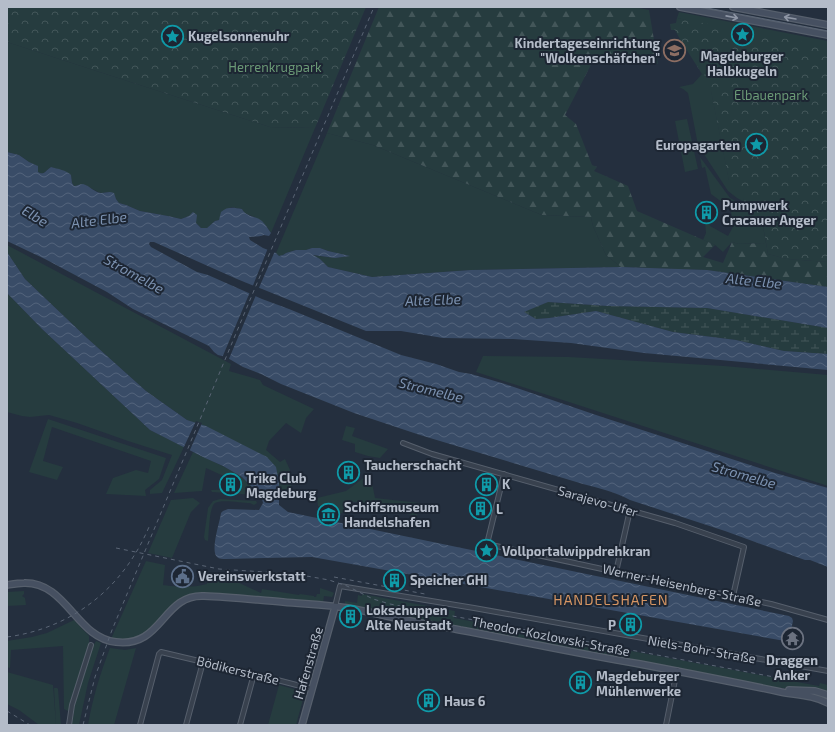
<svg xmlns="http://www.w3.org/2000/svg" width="835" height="732" font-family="'Exo 2',sans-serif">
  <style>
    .green { fill: #263c3f }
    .forest { fill: url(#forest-firs) }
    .wetland { fill: url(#wetland-marsh) }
    .park { fill: url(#park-crowns) }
    .water { fill: url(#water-waves) }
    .pier { fill: #242f3e }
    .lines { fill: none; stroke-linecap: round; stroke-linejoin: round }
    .street-casing { stroke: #565f6c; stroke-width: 6 }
    .secondary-casing { stroke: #565f6c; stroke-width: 8 }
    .street { stroke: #38414e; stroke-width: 4 }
    .secondary { stroke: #465061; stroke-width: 5.5 }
    .tram { stroke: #5a6575; stroke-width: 1 }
    .rail { stroke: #5a6575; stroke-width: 1; stroke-dasharray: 4 4; stroke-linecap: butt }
    .oneway { stroke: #8e96a5 }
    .labels { text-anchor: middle; stroke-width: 4; stroke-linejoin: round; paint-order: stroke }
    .poi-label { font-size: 13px; font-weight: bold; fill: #b4bcc9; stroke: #1d2633; text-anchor: start }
    .park-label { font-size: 13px; fill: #6b9a76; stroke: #1d2633 }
    .street-label { font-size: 13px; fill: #b4bcc9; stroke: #1d2633 }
    .water-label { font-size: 14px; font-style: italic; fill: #7c92b1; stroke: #1d2633 }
    .neighbourhood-label { font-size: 14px; letter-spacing: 1px; fill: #d59563; stroke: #1d2633 }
  </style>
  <defs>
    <pattern id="forest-firs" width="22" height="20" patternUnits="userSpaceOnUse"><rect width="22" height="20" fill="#263c3f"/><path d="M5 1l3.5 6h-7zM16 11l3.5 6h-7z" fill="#435659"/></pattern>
    <pattern id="wetland-marsh" width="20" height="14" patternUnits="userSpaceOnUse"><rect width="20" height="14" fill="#263c3f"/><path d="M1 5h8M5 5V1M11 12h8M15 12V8" fill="none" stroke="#435659"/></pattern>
    <pattern id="park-crowns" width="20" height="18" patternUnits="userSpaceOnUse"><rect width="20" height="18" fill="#263c3f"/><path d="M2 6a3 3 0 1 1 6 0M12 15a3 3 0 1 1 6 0" fill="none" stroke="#435659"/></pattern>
    <pattern id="water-waves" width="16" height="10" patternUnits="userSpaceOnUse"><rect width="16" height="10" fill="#394c67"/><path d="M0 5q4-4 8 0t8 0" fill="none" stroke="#53647b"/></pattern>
  </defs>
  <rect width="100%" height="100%" fill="#242f3e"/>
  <path class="green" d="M679,12L828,41V55L677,18Z
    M7,42L270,127L315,128L271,233C267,226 263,222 256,218C251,214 245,216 242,209L231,207L219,220L215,221L207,228H201L189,216L181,219L168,216L140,211L126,205L119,203L114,196L108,192L102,193L98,192L85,185L74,186L72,183L71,175L63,171L51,167C46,170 44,176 38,172L37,166L29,162L19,155L7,152Z
    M702,74L705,76L711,90L729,180L742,178L744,202L737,198L728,191L698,145L688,93L683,89L679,87L693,84Z
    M687,119L698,169L685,172L675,121Z
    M327,133L373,145L542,215L591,217L593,226L606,255L621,267L471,270L372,277L328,267L320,259L311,255L335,258L349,256L328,251L320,248H312L306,250H296L286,253L283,255L279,256L276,253Z
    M700,157L730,198L743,205L741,210L762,220L766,243L738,244L732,242L723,252L715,245L703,240L706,233L705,222H709L710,226L728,236L734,225L730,208L711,194L705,167L702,168Z
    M7,245L231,364L229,371L260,380L263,385L314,409L306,418L301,433L286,423L269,441L266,450L280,462L285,459L290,470L292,493L286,496L279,495V482L206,427L187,420L146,391L87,338L25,279L7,252Z
    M7,293L42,329L150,430L184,447L162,493L150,494V490L162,480L172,455L128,441L77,423L49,415L30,417L22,416L7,412Z
    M483,356L569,357L724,366L828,375V486L476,372Z
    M48,419L166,458L159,479L145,490L146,496L106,494L113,478L136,470L148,473L151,461L52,427L43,461L63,467L57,480L29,472Z
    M346,426L355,428L352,436L388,449L380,458L368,456L355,452V444L342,440Z
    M193,452C216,464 242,471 258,493L247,492V494L255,495L212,492L211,490L234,489L235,485L239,483L206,468L202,491L174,493Z
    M370,473L375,498L420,503L417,516L391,511L362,502H352L351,508L340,514L318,506L317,498L346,491Z
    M193,498L200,503L191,512L172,558L148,553L171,500Z
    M220,499L256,501L257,503L254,505L250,503C242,503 221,499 215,503C209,507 209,533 208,541L205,540L204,537L208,508L213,501Z
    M146,561L165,565L163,585C178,587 192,588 207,584V577L235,579L237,582L261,593L262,589L299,595L300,594L314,596V597H316L317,594H320V588L332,592L334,593L332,597L324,596L323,603L203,593C164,594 164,632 130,640C124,641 117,639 111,639Z
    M24,591V594L22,596L25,598L26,605L7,606V592Z
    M362,594L455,611L454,618L819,686L820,683L828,685V693C822,690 817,688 810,688C798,687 785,689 773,687C733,681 695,669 655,665L517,639L496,633L460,626L411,619L375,611L345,605V601L357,603L358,595L362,596Z
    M74,620L89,636V647L92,648L96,641L101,643L88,683L79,725H71L74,714L64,709L63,646L11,650L10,668L7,667V641L32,637L47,633Z
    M478,636L666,672L665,673L478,637Z
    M110,648L125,650L136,648L114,725H88C93,697 100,674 110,648Z
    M7,672L53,685L56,725H39L19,710L7,704Z
    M279,685L305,692L296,725H268Z
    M54,688H57L58,689L61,725H57L56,724Z"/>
  <path class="forest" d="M379,7H634L649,10L658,64L638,55H625L620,53L619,58L594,59L565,115L576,124L592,165L597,167L594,171L628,186L637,211L715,245L703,257L723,263L732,242L738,244L766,243L768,254L787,259L828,262V287L707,270L621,267L606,255L593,226L591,217L542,215L373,145L327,133Z"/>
  <path class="wetland" d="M548,302L608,306L707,308L828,328V354L784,351L736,340L673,332L596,311L549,318L536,319L523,312Z"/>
  <path class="park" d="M7,7H366L315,128L270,127L7,42Z
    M677,18L828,47V262L787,259L768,254L762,220L740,210L744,202L739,179L729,181L711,91L707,90L703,79L705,76L702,74L681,41L675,30H671L670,24L676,23Z"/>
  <path class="water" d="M7,152L19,155L29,162L38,166V172C44,176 46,170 51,167C58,169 66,170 71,175L72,183L74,186C77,186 80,184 83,184C90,186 94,192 101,193C106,193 109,191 114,193L116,199L119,203L126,205L140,211L168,216L181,219L189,216L193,212L197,215L196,223L201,228H207L215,221L219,220L221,212C228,206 234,208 242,209C246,217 256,216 262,221C266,225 268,229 271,233L269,236L264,235C260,237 254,236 249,237L250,240L263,248L276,253L279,256L283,255L286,253L296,250H306L312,248H320L328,251L350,256L335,258L313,255L320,259L328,267L372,277L471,270L621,267L707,270L828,287V328L707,308L608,306L548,302L524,312L536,319L549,318L596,311L673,332L736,340L784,351L828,354V370L644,353L571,343L513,339L443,338L401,331H366L237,279L154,242H150L149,244L151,247L197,272L208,275L262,299L289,309L401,355L436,364L459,372L471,374L505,384L602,417L775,473L828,488V567L810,560H805L725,531L630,500C616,492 598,488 583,484L420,435L354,413L281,384L261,374L243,367L226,357L218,355L214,352L209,346L133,309L107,292L45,259L7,241Z
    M7,252L25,279L87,338L146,391L187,420L206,426L267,457L276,467L279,482V505L288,512L789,616L792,618L793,621L789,639L785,641L312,557L226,559C223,559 219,559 217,557C210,550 220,522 221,513L223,511L228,509L259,510L263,503L261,495L258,493L242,477L223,466L205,458L150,430L42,329L7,293Z"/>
  <path class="pier" d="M268,248L275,251L258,290L252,288Z
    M250,292L256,295L228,361L222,358Z
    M196,421L202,423L189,452L183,449Z"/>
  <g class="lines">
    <defs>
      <path id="street" d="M403,443L432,454L675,523L744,547L733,596
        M504,474L487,544L616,572L771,604L828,620
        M616,572L630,510
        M335,607L340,586L474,608L828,671
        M69,725L72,705L91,645
        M140,725L159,654L161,652L254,674L312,689
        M186,725L203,662
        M240,725L254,674
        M666,725L677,670"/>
      <path id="secondary" d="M680,7L828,35
        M733,7L828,25
        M7,585C13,584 18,583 24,583C67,582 76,638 116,642C163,648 162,594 204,596C230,597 257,600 283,602C304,604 326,605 348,608C372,612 397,619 421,623C434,626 447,627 460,630C520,641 580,654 640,664C687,673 734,682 781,692C797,695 813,695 828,703
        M789,690L815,691L828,695
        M302,725L335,607"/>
    </defs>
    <use href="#street" class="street-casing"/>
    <use href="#secondary" class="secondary-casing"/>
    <use href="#street" class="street"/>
    <use href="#secondary" class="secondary"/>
    <path class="tram" d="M702,7L828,31"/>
    <path class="rail" d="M116,548L219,569L280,573
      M275,573L301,575L329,580L347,586L373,599L390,604L620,648L790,680
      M334,577L425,594
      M7,637C73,628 123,588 149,527
      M7,711L30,725
      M83,725L95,677L112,630L255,288L374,7"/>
  </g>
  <defs><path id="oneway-shaft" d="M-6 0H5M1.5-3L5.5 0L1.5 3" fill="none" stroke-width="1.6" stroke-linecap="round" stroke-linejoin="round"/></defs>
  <g class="oneway">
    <use href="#oneway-shaft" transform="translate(732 17) rotate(11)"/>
    <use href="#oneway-shaft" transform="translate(790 18) rotate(-170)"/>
  </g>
  <defs>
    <symbol id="sight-ring" viewBox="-11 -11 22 22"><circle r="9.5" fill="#1d2633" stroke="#0f9aa8" stroke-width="1.5"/><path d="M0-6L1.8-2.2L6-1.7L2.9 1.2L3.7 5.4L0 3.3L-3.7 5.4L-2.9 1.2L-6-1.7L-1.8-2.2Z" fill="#0f9aa8"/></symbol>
    <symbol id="school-ring" viewBox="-11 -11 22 22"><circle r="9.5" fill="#1d2633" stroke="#8d6e63" stroke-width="1.5"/><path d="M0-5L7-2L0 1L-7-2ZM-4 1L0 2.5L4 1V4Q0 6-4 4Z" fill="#8d6e63"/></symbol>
    <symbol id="building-ring" viewBox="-11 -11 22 22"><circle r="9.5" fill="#1d2633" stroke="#0f9aa8" stroke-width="1.5"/><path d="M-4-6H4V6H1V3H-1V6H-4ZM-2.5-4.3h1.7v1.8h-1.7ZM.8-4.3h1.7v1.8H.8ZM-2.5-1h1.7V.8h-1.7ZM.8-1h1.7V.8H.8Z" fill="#0f9aa8"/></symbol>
    <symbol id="museum-ring" viewBox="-11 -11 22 22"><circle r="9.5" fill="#1d2633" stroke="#0f9aa8" stroke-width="1.5"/><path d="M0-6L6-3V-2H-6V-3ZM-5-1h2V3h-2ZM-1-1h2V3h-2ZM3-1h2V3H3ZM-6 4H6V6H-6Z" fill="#0f9aa8"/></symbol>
    <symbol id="civic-ring" viewBox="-11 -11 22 22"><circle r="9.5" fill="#1d2633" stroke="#5c6f8a" stroke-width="1.5"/><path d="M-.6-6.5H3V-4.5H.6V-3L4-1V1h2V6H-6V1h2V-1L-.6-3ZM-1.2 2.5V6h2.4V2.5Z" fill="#5c6f8a"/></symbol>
    <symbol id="temple-ring" viewBox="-11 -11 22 22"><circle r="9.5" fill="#1d2633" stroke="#6b7280" stroke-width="1.5"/><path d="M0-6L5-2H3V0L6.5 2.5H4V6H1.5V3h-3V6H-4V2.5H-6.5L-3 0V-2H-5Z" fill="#6b7280"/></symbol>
  </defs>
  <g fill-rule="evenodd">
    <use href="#sight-ring" x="730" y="22" width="25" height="25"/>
    <use href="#sight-ring" x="160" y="24" width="25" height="25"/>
    <use href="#school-ring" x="662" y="38" width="25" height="25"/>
    <use href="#sight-ring" x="744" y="132" width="25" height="25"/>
    <use href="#building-ring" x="694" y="200" width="25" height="25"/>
    <use href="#building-ring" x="336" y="460" width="25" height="25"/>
    <use href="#building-ring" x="474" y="472" width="25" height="25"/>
    <use href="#building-ring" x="218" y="472" width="25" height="25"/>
    <use href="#building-ring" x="468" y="496" width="25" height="25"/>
    <use href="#museum-ring" x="316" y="502" width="25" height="25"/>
    <use href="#sight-ring" x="474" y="538" width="25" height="25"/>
    <use href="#civic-ring" x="170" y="564" width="25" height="25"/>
    <use href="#building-ring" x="382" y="568" width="25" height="25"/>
    <use href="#building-ring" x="338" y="604" width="25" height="25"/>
    <use href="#building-ring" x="618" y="612" width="25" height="25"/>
    <use href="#temple-ring" x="780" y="626" width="25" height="25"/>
    <use href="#building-ring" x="568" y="670" width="25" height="25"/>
    <use href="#building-ring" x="416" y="688" width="25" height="25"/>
  </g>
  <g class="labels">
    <g class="poi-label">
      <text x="188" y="41">Kugelsonnenuhr</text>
      <text x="660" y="48" text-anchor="end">Kindertageseinrichtung<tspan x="660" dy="15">"Wolkenschäfchen"</tspan></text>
      <text x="742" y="61" text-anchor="middle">Magdeburger<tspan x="742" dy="15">Halbkugeln</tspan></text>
      <text x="740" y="150" text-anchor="end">Europagarten</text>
      <text x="722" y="210">Pumpwerk<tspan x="722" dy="15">Cracauer Anger</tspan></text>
      <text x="364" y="470">Taucherschacht<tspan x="364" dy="15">II</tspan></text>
      <text x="246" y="483">Trike Club<tspan x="246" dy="15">Magdeburg</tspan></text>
      <text x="502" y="489">K</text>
      <text x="344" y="512">Schiffsmuseum<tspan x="344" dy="15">Handelshafen</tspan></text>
      <text x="496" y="514">L</text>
      <text x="502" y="556">Vollportalwippdrehkran</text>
      <text x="198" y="581">Vereinswerkstatt</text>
      <text x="410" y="585">Speicher GHI</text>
      <text x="366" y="615">Lokschuppen<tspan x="366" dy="15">Alte Neustadt</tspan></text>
      <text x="616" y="630" text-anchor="end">P</text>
      <text x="792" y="665" text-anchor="middle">Draggen<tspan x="792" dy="15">Anker</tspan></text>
      <text x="596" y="681">Magdeburger<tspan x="596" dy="15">Mühlenwerke</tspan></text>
      <text x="444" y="706">Haus 6</text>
    </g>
    <g class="park-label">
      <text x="275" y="72">Herrenkrugpark</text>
      <text x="771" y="100">Elbauenpark</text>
    </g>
    <g class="street-label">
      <text transform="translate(598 501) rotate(16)" y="5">Sarajevo-Ufer</text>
      <text transform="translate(682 585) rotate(12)" y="5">Werner-Heisenberg-Straße</text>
      <text transform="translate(551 636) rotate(11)" y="5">Theodor-Kozlowski-Straße</text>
      <text transform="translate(702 649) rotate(10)" y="5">Niels-Bohr-Straße</text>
      <text transform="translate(308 663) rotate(-74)" y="5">Hafenstraße</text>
      <text transform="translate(238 670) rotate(14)" y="5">Bödikerstraße</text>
    </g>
    <g class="water-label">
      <text transform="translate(35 216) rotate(31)" y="5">Elbe</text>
      <text transform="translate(99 220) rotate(-7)" y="5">Alte Elbe</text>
      <text transform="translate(134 274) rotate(29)" y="5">Stromelbe</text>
      <text transform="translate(754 281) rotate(6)" y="5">Alte Elbe</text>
      <text transform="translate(433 300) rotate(-2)" y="5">Alte Elbe</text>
      <text transform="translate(431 390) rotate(14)" y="5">Stromelbe</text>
      <text transform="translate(744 475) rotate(16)" y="5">Stromelbe</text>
    </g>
    <g class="neighbourhood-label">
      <text x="611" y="605">HANDELSHAFEN</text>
    </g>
  </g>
  <rect width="835" height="732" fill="none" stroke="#b4bcc9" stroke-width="16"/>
</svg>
